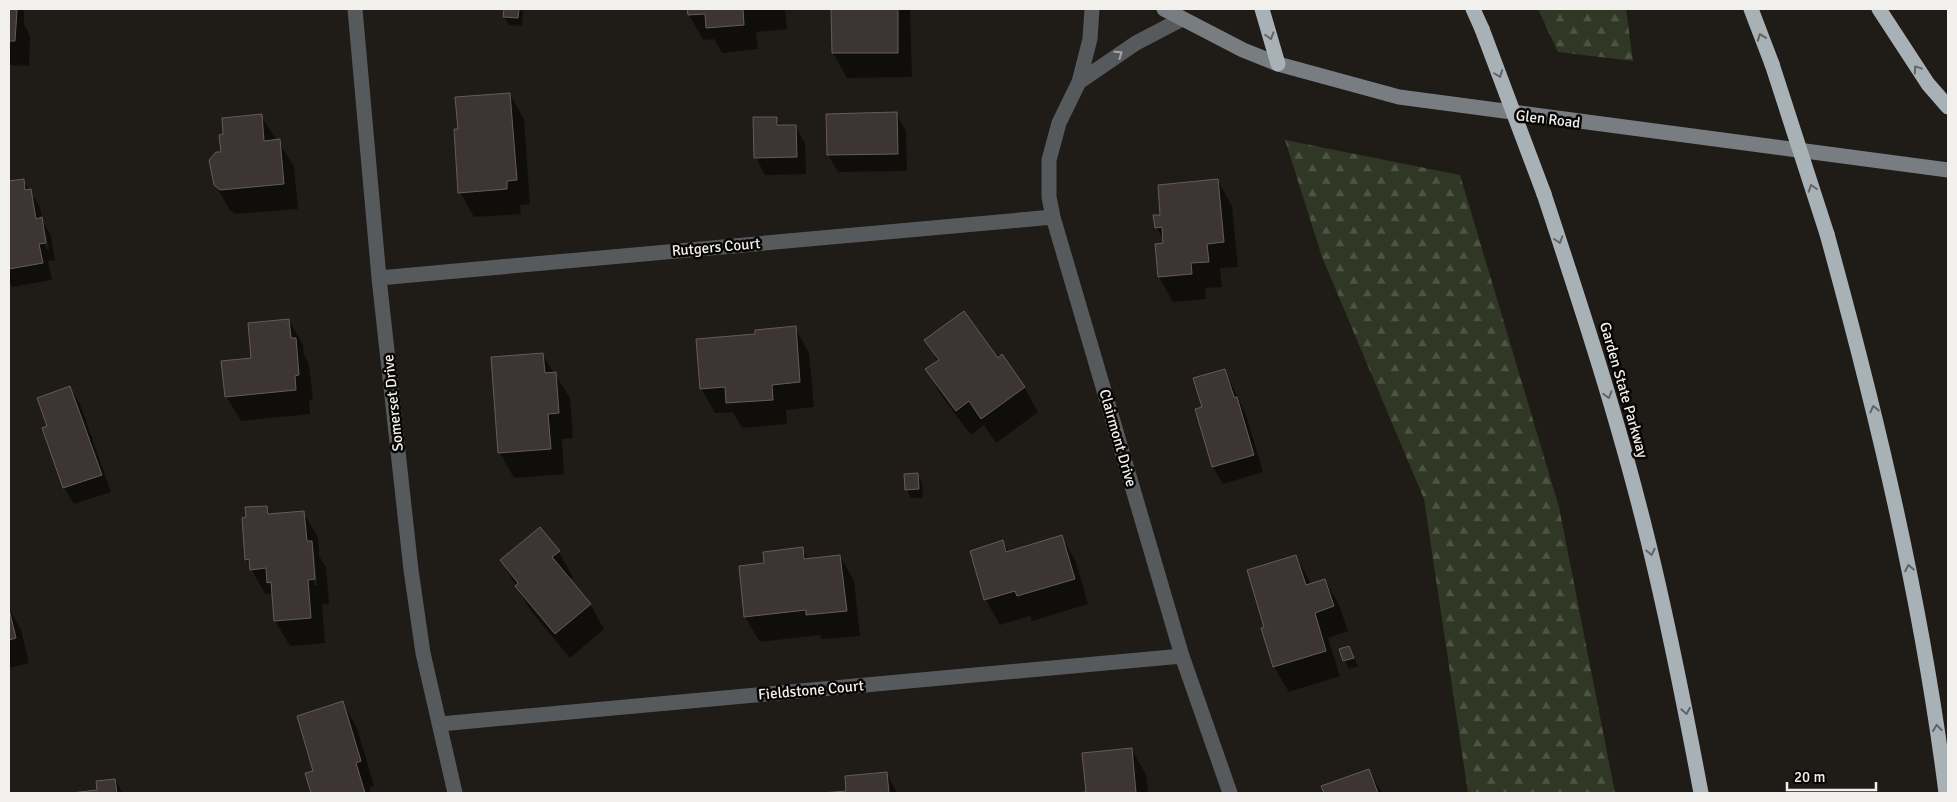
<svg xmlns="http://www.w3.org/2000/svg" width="1957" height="802" font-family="Signika,sans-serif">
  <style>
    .forest { fill: url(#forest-firs) }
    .shadow { fill: #0007; fill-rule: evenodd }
    .building { fill: #3d3533; stroke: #655c5a }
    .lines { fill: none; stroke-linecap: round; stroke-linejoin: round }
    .street { stroke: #565a5c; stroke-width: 15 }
    .secondary { stroke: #777d80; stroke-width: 15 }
    .highway { stroke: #a8b1b6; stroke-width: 15 }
    .highway-bridge { stroke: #a8b1b6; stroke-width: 15 }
    .oneway { stroke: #606466 }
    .oneway2 { stroke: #a4a5a4 }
    .labels { text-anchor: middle; stroke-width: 5; stroke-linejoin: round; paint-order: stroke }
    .street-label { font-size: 15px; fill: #f2f0ec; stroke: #080605 }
  </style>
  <defs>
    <pattern id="forest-firs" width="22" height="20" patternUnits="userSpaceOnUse" patternTransform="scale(1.25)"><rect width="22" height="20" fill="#303724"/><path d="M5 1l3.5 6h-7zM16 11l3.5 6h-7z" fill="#4e5444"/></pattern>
  </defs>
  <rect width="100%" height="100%" fill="#1f1b16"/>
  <path class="forest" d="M1538,9H1626L1633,61L1558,52Z
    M1285,140L1460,175L1559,507L1615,793H1468L1424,499L1322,257Z"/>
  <path class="shadow" d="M9,9H24V24L30,36L29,66L9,65Z
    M505,9H521L523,12L522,26L509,25L504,17Z
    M688,9H785L787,29L756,32L758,49L722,53L714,39L703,40L689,15Z
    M832,9H910L912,77L847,78L833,53Z
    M510,94L524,119L530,204L520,205L521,214L474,217L460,192L459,130Z
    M896,113L906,131L907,171L838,172L828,155L827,115Z
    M261,116L294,166L298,209L235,214L230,210L215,185L222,153Z
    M754,118H776L781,126H795L805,143L806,174L765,175L756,158Z
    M23,180L40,207L42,220L51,236L55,260L48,261L52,280L12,287L9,281V183ZM43,231L46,234L49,249L46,250Z
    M1218,181L1232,206L1238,267L1220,268L1222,287L1205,288L1206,299L1173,302L1159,277L1165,242L1156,227L1162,216Z
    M289,320L303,345L304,355L309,364L313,400H309L310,414L241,421L226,396L253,359Z
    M795,328L809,353L814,407L786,410L787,424L742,428L733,412L715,413L701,388L756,336Z
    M926,340L997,359L1024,387L1038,412L996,443L984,425L971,435L941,395L927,370L938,362Z
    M542,354L570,398L573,438L562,439L564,474L514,478L500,453Z
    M1225,370L1246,415L1263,472L1223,484L1213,467L1203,408Z
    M70,387L80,404L111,492L74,504L64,487L48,427Z
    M917,474L922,483L923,498H911L907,490L905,475Z
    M267,507L271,515L303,512L318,537L319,556L326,567L329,604H322L325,643L290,646L275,621L273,594H265L246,559ZM311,548L314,551L317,585H314Z
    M540,529L559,552L573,577L569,580L590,604L604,629L570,658L531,611L501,560Z
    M1062,537L1076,562L1088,604L1032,621L1030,616L1000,625L986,600L971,552L1003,542L1009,552Z
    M802,549L808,559L840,556L854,581L860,636L822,639L819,635L760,642L745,617L765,564Z
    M1296,556L1311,584L1325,580L1339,605L1348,631L1328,638L1340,676L1289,692L1274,667L1266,628Z
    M9,608L21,630L29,663L9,668Z
    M1349,647L1358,666L1349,669L1340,650Z
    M343,703L357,728L374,786L369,788L371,793H312L306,774L315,772Z
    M1132,750L1146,775L1148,793H1087L1083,754Z
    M1369,771L1382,793H1325L1323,787Z
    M887,774L897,793H837L847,792Z
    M115,780L123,793H80L99,791Z"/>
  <path class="building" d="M9,9L17,10L15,41H9Z
    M504,9H519L518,18L503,17Z
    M687,9H743L744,25L706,28L705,14L688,15Z
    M831,9H898V53H832Z
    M510,93L517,180L507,181V189L458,193L454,129H458L455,97Z
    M897,112L898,154L827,155L826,114Z
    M262,114L264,141L280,139L284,184L220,190L214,185L209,160L216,152H221L219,135L223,134L222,118Z
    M753,117H777V125H796L797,157L754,158Z
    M24,179L25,190L31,189L36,219L42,217L46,243L39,244L43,263L9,269V181Z
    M1218,179L1224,242L1207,244L1209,262L1191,263L1192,274L1158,277L1155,244L1163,243L1162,227L1155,228L1153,215H1160L1158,185Z
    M964,311L998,358L1002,354L1025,387L981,419L969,401L956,411L925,369L939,360L924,340Z
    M289,319L291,338H296L299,375L295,376L296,390L225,397L221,361L251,358L248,323Z
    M796,326L800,382L772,385L773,400L726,403L725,387L700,389L696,339L755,334V330Z
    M543,353L545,373L556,372L559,413L548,414L551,449L498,453L491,357Z
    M1225,369L1234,397H1237L1254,455L1212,467L1195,409L1202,407L1193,378Z
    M70,386L102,475L63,488L42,428L47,426L37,398Z
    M918,473L919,489L905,490L904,474Z
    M267,506L268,514L304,511L307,541H312L315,579L308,580L311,618L274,621L271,582L267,583L266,568L250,570L249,559L245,560L242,518L246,517L245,507Z
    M540,527L560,551L552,557L591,604L555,634L515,586L518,583L500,560Z
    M1062,535L1075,579L1017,596L1015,591L984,600L970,551L1003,540L1006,552Z
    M803,547L804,559L840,555L847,611L806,615V610L744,617L739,566L764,563L763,552Z
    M1296,555L1306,585L1325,579L1334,606L1315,613L1326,651L1273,667L1261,628L1264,627L1247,570Z
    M9,609L16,638L9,640Z
    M1349,646L1354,658L1343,661L1339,649Z
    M343,701L361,761L356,763L365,793H311L305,773L313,771L297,716Z
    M1132,748L1136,793H1077L1086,792L1082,753Z
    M1369,769L1378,793H1324L1321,786Z
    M887,772L889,793H822L846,791L845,776Z
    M115,779L117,793H71L97,790L96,781Z"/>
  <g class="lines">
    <path class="street" d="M355,9L379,278L411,570L423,653L455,793
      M1092,9L1090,39L1079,82L1059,123L1049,160V197L1053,217L1182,656L1230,793
      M1079,82L1136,43L1182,19
      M379,278L1053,217
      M440,724L1182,656"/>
    <path class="secondary" d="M1164,9L1243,50L1278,64L1399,97L1948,170"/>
    <path class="highway" d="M1262,9L1278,64
      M1473,9L1482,29
      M1751,9L1772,64
      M1879,9L1928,84L1948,107
      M1544,194C1578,297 1612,400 1639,505C1664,600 1683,697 1701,793
      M1827,234C1878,419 1922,603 1946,793"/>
    <path class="highway-bridge" d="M1482,29L1544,194
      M1772,64L1827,234"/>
  </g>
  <defs><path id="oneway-chevron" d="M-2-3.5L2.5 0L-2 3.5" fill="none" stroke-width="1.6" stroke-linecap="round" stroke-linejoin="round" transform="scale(1.25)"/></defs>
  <g class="oneway">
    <use href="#oneway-chevron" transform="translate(1270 36) rotate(74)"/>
    <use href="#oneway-chevron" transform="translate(1761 37) rotate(-110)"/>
    <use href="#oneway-chevron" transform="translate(1917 69) rotate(-124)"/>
    <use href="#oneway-chevron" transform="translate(1499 74) rotate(69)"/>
    <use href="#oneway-chevron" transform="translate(1812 188) rotate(-108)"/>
    <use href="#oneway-chevron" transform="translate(1559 240) rotate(72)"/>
    <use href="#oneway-chevron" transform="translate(1608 395) rotate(74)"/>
    <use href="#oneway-chevron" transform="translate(1874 409) rotate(-103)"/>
    <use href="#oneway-chevron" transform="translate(1651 552) rotate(77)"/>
    <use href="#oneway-chevron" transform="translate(1909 568) rotate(-101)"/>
    <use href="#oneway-chevron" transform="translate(1686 711) rotate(80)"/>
    <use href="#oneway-chevron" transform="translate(1937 728) rotate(-97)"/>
  </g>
  <use class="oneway2" href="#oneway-chevron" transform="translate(1119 54) rotate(-35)"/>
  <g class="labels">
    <g class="street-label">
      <text transform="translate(1548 119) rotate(7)" y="5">Glen Road</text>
      <text transform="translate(716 247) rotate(-5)" y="5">Rutgers Court</text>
      <text transform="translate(1624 390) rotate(74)" y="5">Garden State Parkway</text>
      <text transform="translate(393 403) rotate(-96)" y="5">Somerset Drive</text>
      <text transform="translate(1118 438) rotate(74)" y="5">Clairmont Drive</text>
      <text transform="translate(811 690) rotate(-5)" y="5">Fieldstone Court</text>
    </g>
  </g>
  <rect width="1957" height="802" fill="none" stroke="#f2f0ec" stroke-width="20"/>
  <path d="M1787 782v8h89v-8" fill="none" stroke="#f2f0ec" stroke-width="2.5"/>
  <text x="1794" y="782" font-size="15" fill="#f2f0ec" stroke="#080605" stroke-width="4" paint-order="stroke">20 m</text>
</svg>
